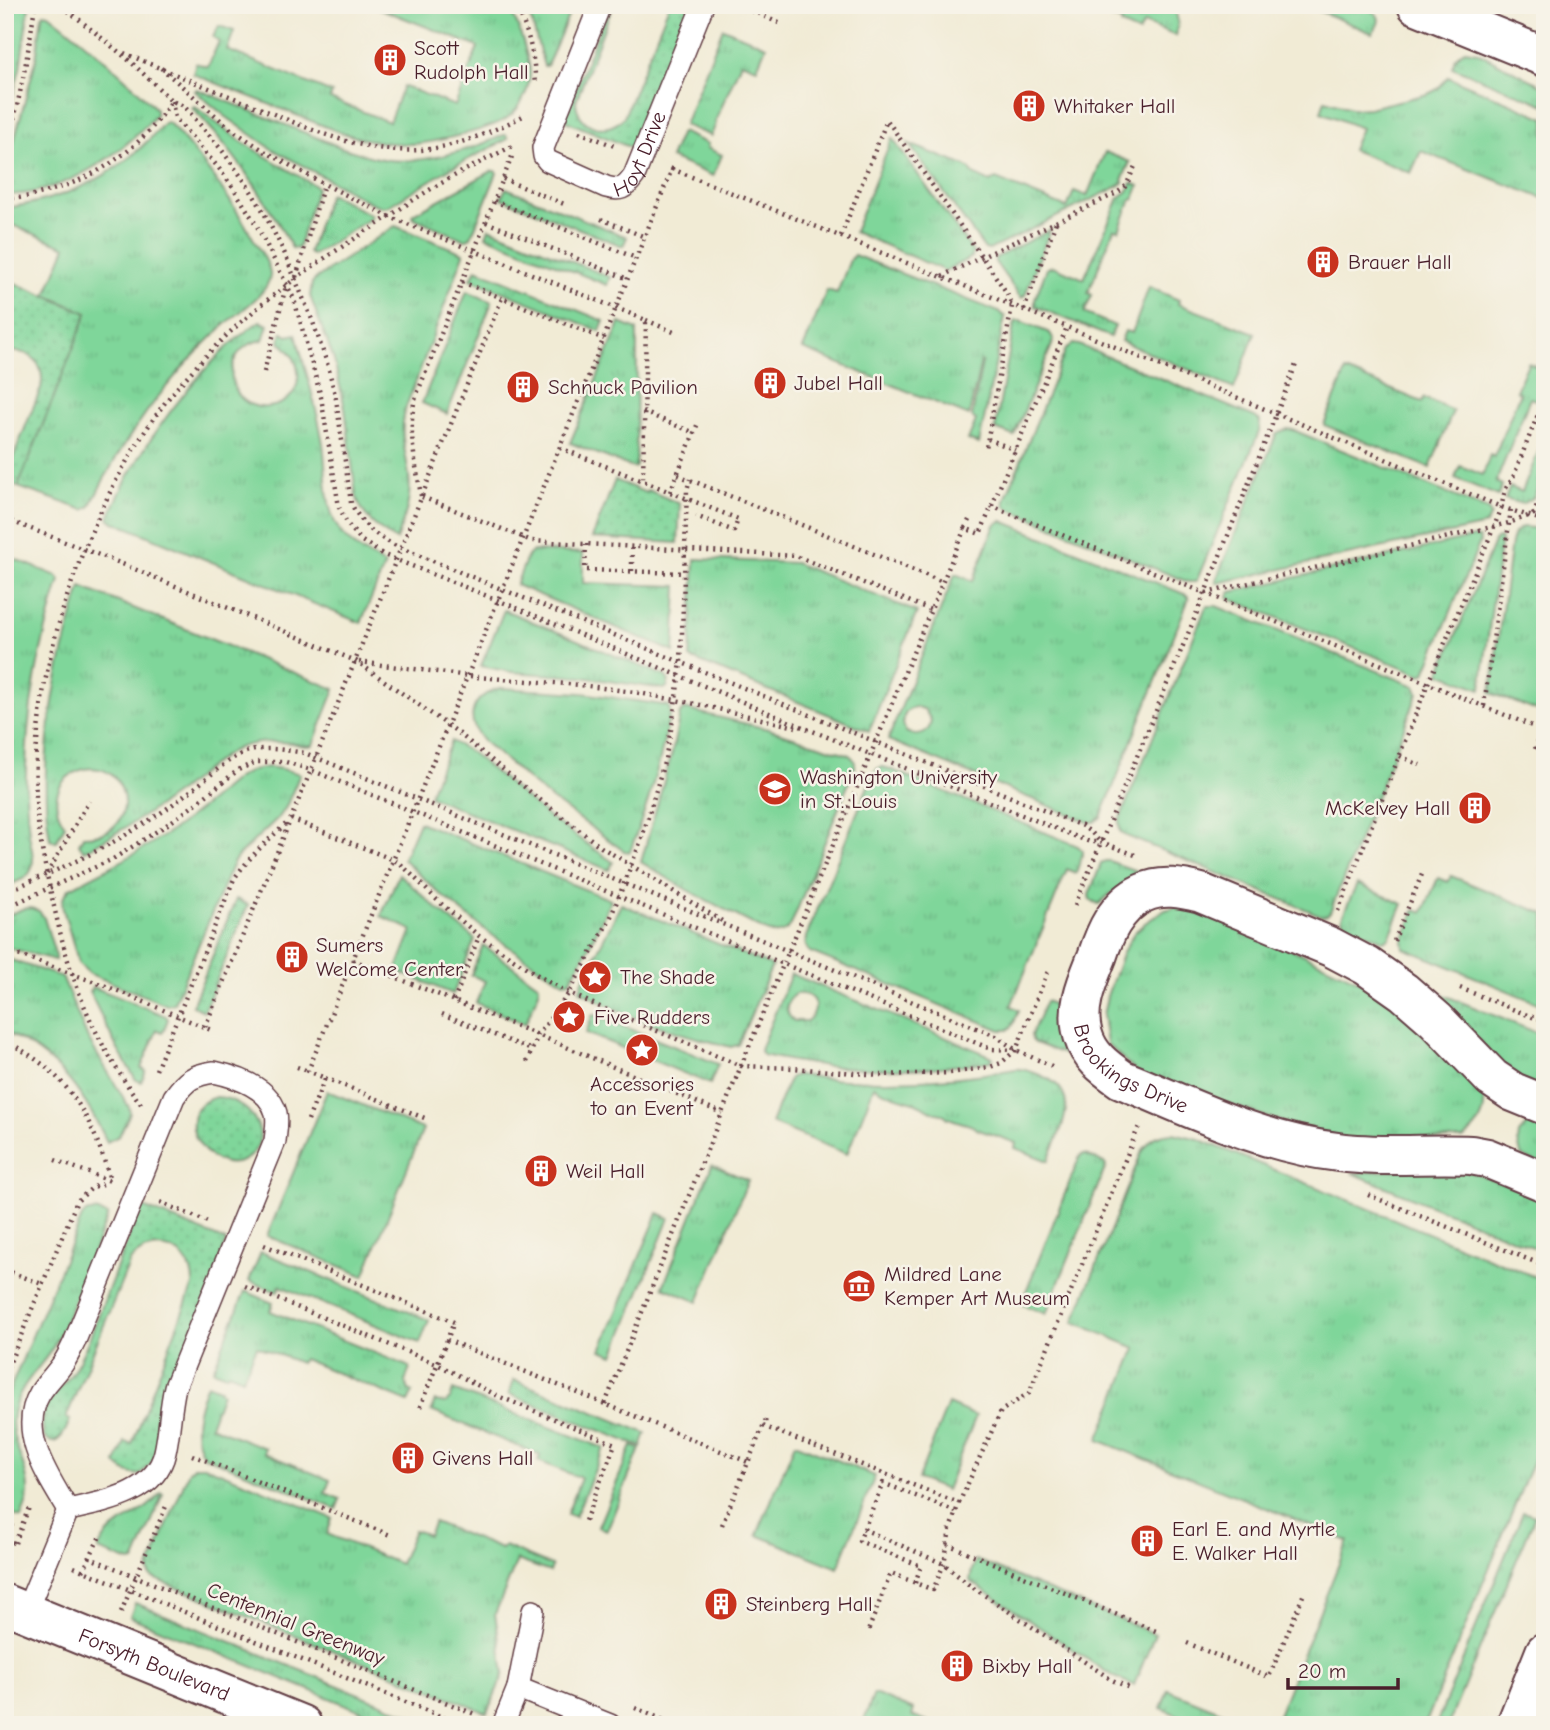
<svg xmlns="http://www.w3.org/2000/svg" width="1550" height="1730" font-family="'Comic Neue',sans-serif">
  <style>
    .grass { fill: url(#grass-tufts); stroke: #647a62; stroke-width: 2; fill-rule: evenodd }
    .garden { fill: url(#garden-dots); stroke: #647a62; stroke-width: 2 }
    .lines { fill: none; stroke-linecap: round; stroke-linejoin: round }
    .service-casing { stroke: #633e44; stroke-width: 24 }
    .minor-casing { stroke: #633e44; stroke-width: 42 }
    .secondary-casing { stroke: #633e44; stroke-width: 42 }
    .primary-casing { stroke: #633e44; stroke-width: 42 }
    .path { stroke: #633e44; stroke-width: 4.5; stroke-dasharray: 2 5; stroke-linecap: butt }
    .service { stroke: #fff; stroke-width: 21 }
    .minor { stroke: #fff; stroke-width: 38 }
    .secondary { stroke: #fff; stroke-width: 38 }
    .primary { stroke: #fff; stroke-width: 38 }
    .labels { text-anchor: middle; stroke-width: 5; stroke-linejoin: round; paint-order: stroke }
    .poi-label { font-size: 21px; fill: #4a1f2b; stroke: #f7f3e8; text-anchor: start }
    .street-label { font-size: 21px; fill: #4a1f2b; stroke: #f7f3e8 }
  </style>
  <defs>
    <pattern id="grass-tufts" width="24" height="20" patternUnits="userSpaceOnUse" patternTransform="scale(1.75)"><rect width="24" height="20" fill="#7fd69a"/><path d="M3 7l-1-3M5 7V3M7 7l1-3M15 17l-1-3M17 17v-4M19 17l1-3" fill="none" stroke="#6fb785"/></pattern>
    <pattern id="garden-dots" width="8" height="8" patternUnits="userSpaceOnUse" patternTransform="scale(1.75)"><rect width="8" height="8" fill="#7fd69a"/><path d="M2 2h.1M6 6h.1" fill="none" stroke="#6fb785" stroke-width="1.8" stroke-linecap="round"/></pattern>
  </defs>
  <rect width="100%" height="100%" fill="#f7f3e8"/>
  <filter id="ink" filterUnits="userSpaceOnUse"><feTurbulence type="fractalNoise" baseFrequency=".0143" numOctaves="2"/><feDisplacementMap in="SourceGraphic" scale="14" xChannelSelector="R" yChannelSelector="G"/><feConvolveMatrix kernelMatrix="1 2 1 2 8 2 1 2 1" color-interpolation-filters="sRGB"/></filter>
  <filter id="wash" filterUnits="userSpaceOnUse"><feTurbulence type="fractalNoise" baseFrequency=".00686" numOctaves="4" result="noise"/><feDisplacementMap in="SourceGraphic" scale="28" xChannelSelector="R" yChannelSelector="G"/><feGaussianBlur stdDeviation="1.57" result="paint"/><feColorMatrix in="noise" values="0 0 0 0 0 0 0 0 0 0 0 0 0 0 0 0 0 1.4 0 .05"/><feComposite in="paint" operator="in"/></filter>
  <g filter="url(#wash)">
    <rect width="100%" height="100%" fill="#f1ebd5"/>
    <path class="grass" d="M5,5H28L29,7L20,68L5,126Z
      M371,5H508C515,18 520,31 524,45C527,57 532,70 529,82C527,94 520,107 511,115C496,129 429,144 408,144C382,144 358,139 334,130L193,74L196,63L208,67L219,41L213,37L219,26L234,31L227,50L332,93L330,99L389,122L403,86L455,106L478,47Z
      M525,5H573L547,66H544L533,26Z
      M1092,5H1126L1139,20L1158,5H1172C1179,15 1178,24 1176,36L1144,23L1139,33L1121,25L1122,22L1099,13L1097,8Z
      M1305,5C1323,5 1402,0 1372,33Z
      M44,13L49,14C87,44 123,74 156,109V115C120,156 62,195 5,195V174L36,60L42,16Z
      M723,28L766,46L757,68L741,62L715,122L716,123L711,136L684,125Z
      M1465,50L1477,52L1545,87V105L1452,67C1455,58 1457,54 1465,50Z
      M1448,77L1545,118V199L1421,151L1411,173L1352,150L1361,128L1321,112L1325,100L1354,109L1369,108L1428,94L1438,89Z
      M197,89L340,147C356,152 371,158 388,160C424,164 471,150 504,135H506L508,138L506,140L449,169L388,206L382,207L369,202L272,149L225,116L195,91Z
      M194,106L242,142L317,187L298,249L292,248C265,197 233,150 192,108Z
      M167,122L169,123C202,159 230,197 254,240C259,249 269,262 270,273C272,292 235,315 222,327C167,379 122,439 90,507L84,510L18,487L87,313L46,295L66,247L5,222V208C70,199 122,174 164,123Z
      M681,132L708,144L707,148L722,155L713,176L670,158Z
      M892,138L973,252L972,257L945,271L854,232Z
      M909,144L965,166L970,169L973,174L990,182L996,179L1067,208L1074,191L1087,196L1105,152L1130,162L1122,180L1123,182L1119,186L989,250L985,249Z
      M492,171H495L497,173L471,237L465,240L412,217L413,214Z
      M1132,183L1139,186L1134,199H1131L1119,230L1114,229L1088,293L1092,295L1084,313L1115,326L1110,337L1035,306V299L1047,268L1053,266L1084,279L1119,198L1128,191Z
      M506,188L627,237L623,246L501,198Z
      M331,194L371,215V218L313,255L310,254L309,252L328,196Z
      M395,226L461,252L464,254L406,407C398,436 406,449 409,477C412,500 404,519 396,540C377,529 362,517 356,495L345,408L334,360L310,296L312,283L318,277Z
      M489,228L610,277L607,285L486,236Z
      M1050,230L1025,295L1021,298L995,262V258Z
      M854,255L999,312L1005,317L979,444L968,440L976,420L972,417L982,362L981,361L969,416L803,349L827,290L837,293L850,260Z
      M476,269L604,321L600,331L471,279Z
      M1149,287L1179,300L1178,304L1255,333L1234,389L1121,341L1125,331L1132,333Z
      M467,291L492,302L447,414L422,403Z
      M260,321L268,325L263,340C216,347 225,412 269,407C305,402 307,360 279,342L282,333L288,336L296,334C305,370 317,406 323,444C327,469 324,506 338,528C348,545 369,555 385,565L361,623L114,522L109,518C135,451 201,361 260,321Z
      M1016,321H1020L1050,333L1054,340L1014,436L995,429L1014,326Z
      M620,323L637,330L636,466L634,468L570,443Z
      M1073,344L1079,345L1255,417L1260,421L1259,432L1197,580L1194,582H1188L1009,509L1005,505V500L1066,349Z
      M1528,363L1545,370V403L1530,398L1496,482L1502,485L1498,496L1455,478L1460,466L1483,475L1490,455L1494,457L1520,393L1516,391Z
      M1346,371L1422,402L1424,398L1453,411L1430,468L1324,425Z
      M1287,429L1293,430L1488,510L1491,515L1486,525L1217,583L1216,580L1277,433Z
      M1545,436V472L1534,497L1522,504L1505,499L1510,487L1522,492Z
      M1002,521L1187,595L1189,598L1101,817L1094,822H1088L888,740L955,574L973,581L995,525ZM915,707L924,709L931,720C930,735 918,738 906,732C900,721 903,711 915,707Z
      M1522,527L1533,528L1545,533V706L1542,713L1491,693L1511,543L1514,533Z
      M1474,537L1479,538L1480,542L1425,673L1422,675L1230,599L1228,596L1231,592Z
      M1498,538L1501,539L1481,689L1440,673L1495,540Z
      M533,551L583,553V583L677,586L674,652L516,585L527,557Z
      M5,555L57,576L60,580C40,643 26,708 26,774C25,794 27,813 29,833C30,844 36,860 31,870C27,880 15,882 5,886Z
      M695,559L795,563L917,612L869,731L690,658Z
      M81,587L335,689L313,745C305,747 299,745 292,743C273,741 255,741 238,748C217,758 199,776 181,790C150,813 118,833 84,851L79,844L83,836C98,836 113,833 120,818C125,810 125,800 122,791C107,744 31,777 65,825L56,842L50,839C48,826 46,814 46,801C43,728 60,656 81,587Z
      M1208,606H1216L1415,686L1418,693L1330,912L1327,915L1322,916L1124,835L1120,831L1119,821L1205,609Z
      M504,610L665,676L669,681L667,687L664,689L582,677L511,672L481,666Z
      M500,688L582,693L669,706L670,713L660,759L648,801L630,852L624,851L545,794L483,741C464,718 471,697 500,688Z
      M684,709L768,729L847,754C854,757 856,761 855,768L791,925C783,935 775,935 764,930L689,891L641,862L672,753L680,713Z
      M451,741L472,753L547,816L613,862L609,870L429,796Z
      M268,767L282,769L300,774L286,807L280,816L239,855L233,863L174,1003L167,1005L90,974L79,964L63,909C61,900 64,895 70,888L122,861L173,830L204,806L237,778L252,770Z
      M881,767L887,768L1078,846L1082,850V855L1076,873L1067,869L1011,1006L1019,1010L1013,1025L1008,1030H1001L810,952C805,947 805,944 806,937L873,774L877,769Z
      M419,822L611,900L590,945L570,981L564,982L540,968L489,933L440,894L403,859Z
      M1105,861H1109L1137,871L1141,875C1125,883 1112,891 1099,904L1090,900L1089,895L1101,864Z
      M399,874L434,906L475,939L453,994L396,971L412,930L381,916Z
      M1451,876L1545,914V1006L1404,948L1403,941L1415,909L1423,912L1438,878L1448,882Z
      M1357,884L1403,904L1389,938L1384,941L1347,926L1343,921L1342,917Z
      M621,904L772,966L738,1045L731,1047C680,1034 626,1018 581,991L580,989L583,980Z
      M1184,905L1202,908L1384,992L1483,1090C1487,1113 1481,1125 1463,1139L1339,1141L1140,1075L1107,1044L1103,1015L1107,996L1123,952L1134,933L1145,923L1165,910Z
      M31,908L39,911L44,918L56,957L55,960L5,947V917L22,909Z
      M483,945L539,985V992L525,1024L476,1003L485,981L471,975Z
      M5,958L62,977L88,1039L129,1107L130,1113L119,1136L107,1142C83,1092 57,1056 5,1032Z
      M791,974L991,1056L993,1058L991,1061C916,1073 837,1072 763,1055L760,1051L761,1047ZM795,994C815,992 822,1008 807,1021H794C784,1013 785,1001 795,994Z
      M93,987L166,1016L168,1019L163,1032L157,1030L141,1068L146,1071L141,1082L136,1080L117,1048L89,991Z
      M1429,989L1545,1036V1090L1516,1079Z
      M1046,1001L1057,1006L1061,1031L1070,1053L1066,1055L1035,1043L1032,1040L1031,1035Z
      M593,1014L718,1064L710,1084L586,1033Z
      M1016,1069C1026,1068 1034,1073 1042,1076C1085,1093 1059,1131 1048,1161L1015,1148L1016,1143C1003,1138 991,1134 979,1130C976,1129 973,1126 970,1125C963,1123 956,1121 949,1118C947,1118 946,1116 945,1115C941,1113 937,1114 934,1112C928,1109 921,1105 914,1102C903,1099 883,1093 874,1086L847,1154L771,1123L788,1081L791,1077L796,1075C814,1076 832,1080 850,1080C906,1083 961,1079 1016,1069Z
      M327,1091L423,1129L364,1276L267,1236Z
      M1537,1120L1545,1121V1168L1521,1155L1518,1142L1519,1134L1529,1123Z
      M1173,1133L1199,1139L1545,1281V1431L1425,1725H1274L1348,1541L1098,1440L1136,1348L1074,1322L1140,1156C1148,1140 1155,1134 1173,1133Z
      M1084,1154L1104,1163L1106,1166L1046,1314L1021,1304L1080,1156Z
      M712,1165L748,1180L698,1302L663,1287Z
      M1453,1166L1545,1197V1252L1352,1173Z
      M95,1211L108,1215C91,1256 76,1300 57,1340C44,1367 19,1381 13,1414C8,1442 29,1465 28,1492C28,1501 24,1510 21,1518L5,1512V1401L82,1217L85,1213Z
      M658,1213L669,1218L614,1355L601,1350Z
      M261,1252L429,1320L420,1343L280,1286L277,1292L249,1281Z
      M245,1291L273,1303L270,1311L410,1367L405,1382L409,1390L413,1392L408,1402L303,1359L300,1363L257,1346L243,1378L228,1372L226,1375L213,1370Z
      M514,1380L646,1433L641,1447L509,1394Z
      M207,1384L220,1389L219,1391L222,1393L210,1426L265,1448L264,1453L330,1480L325,1493L340,1499L336,1509L204,1456C189,1434 198,1406 207,1384Z
      M453,1390L604,1448L575,1517L567,1514L581,1478L538,1461L540,1456L537,1454L431,1411L435,1401L445,1403L450,1399Z
      M948,1404L976,1416L946,1490L918,1479Z
      M795,1443L875,1476L838,1568L757,1535Z
      M632,1446L640,1449L607,1530L598,1527Z
      M195,1466H205L332,1518L327,1534L400,1564L414,1530L428,1535L434,1522L501,1549L504,1546L552,1566L550,1572L517,1560L495,1614L504,1673L487,1713L153,1578L150,1576L149,1569L189,1471Z
      M161,1493L163,1494L135,1561L130,1562L98,1550C111,1518 141,1520 161,1493Z
      M1523,1512L1535,1516L1448,1725H1436Z
      M976,1560L1155,1634L1134,1685L1114,1677L970,1581L972,1570Z
      M135,1603L435,1725H396L130,1617Z
      M1168,1690L1255,1725H1185L1187,1719L1161,1708Z
      M874,1694L914,1710L912,1716L934,1725H862Z"/>
    <path class="garden" d="M609,5H613L576,101C577,128 607,137 624,117L669,5H693L634,149L563,120Z
      M12,282L87,313L18,487L5,481V478L41,388C46,364 30,347 5,353V297Z
      M615,480L646,493L648,490L680,504L678,543L592,538Z
      M236,899L248,905L204,1011L192,1006Z
      M216,1097C245,1097 276,1133 250,1156C214,1187 162,1112 216,1097Z
      M141,1206L226,1241L155,1459L140,1475C131,1475 120,1470 116,1463L125,1442L132,1444L193,1285C194,1249 154,1234 130,1261L66,1418L70,1420C67,1428 58,1450 46,1439C43,1436 43,1432 43,1429C39,1402 62,1390 74,1370C87,1348 95,1324 104,1301C116,1269 128,1238 141,1206Z"/>
  </g>
  <g filter="url(#ink)">
    <g class="lines">
      <defs>
        <g id="service">
          <path id="s1" d="M600,5L543,148L544,156L548,161L606,187C620,191 625,189 634,176L703,5"/>
          <path d="M214,1072C237,1077 269,1087 276,1113C278,1122 276,1131 275,1141L175,1387C170,1408 170,1430 165,1452C156,1494 104,1502 68,1510C48,1476 17,1432 40,1393C47,1382 57,1373 64,1362C68,1356 71,1349 74,1343L174,1097C186,1080 193,1075 214,1072Z"/>
          <path d="M26,1612L68,1510"/>
          <path d="M518,1688L533,1611"/>
          <path d="M503,1725L518,1688L610,1725"/>
        </g>
        <g id="minor">
          <path id="s2" d="M1545,1105L1513,1092L1492,1078L1436,1020L1404,992L1367,966L1331,947L1201,893C1182,888 1162,884 1143,893C1130,899 1119,911 1112,922C1105,933 1101,945 1097,957C1087,982 1075,1008 1083,1035C1089,1056 1104,1067 1121,1079C1192,1108 1261,1143 1338,1152C1382,1158 1426,1153 1471,1155L1487,1158L1545,1182"/>
        </g>
        <g id="secondary">
          <path id="s3" d="M5,1604L302,1725"/>
        </g>
        <path id="primary" d="M1417,5L1545,57
          M1516,1725L1545,1652"/>
      </defs>
      <use href="#service" class="service-casing"/>
      <use href="#minor" class="minor-casing"/>
      <use href="#secondary" class="secondary-casing"/>
      <use href="#primary" class="primary-casing"/>
      <path class="path" d="M55,5L70,12L131,62L172,101L184,106L221,149L246,183L262,209L284,252L313,322L328,366L336,399L351,503C361,525 379,539 401,548L1082,826L1092,833L1100,842
        M515,5C529,30 534,57 536,85
        M739,5L781,24
        M124,53C166,71 209,88 252,105C306,127 360,154 420,150C457,147 492,132 525,115
        M161,68L231,129L266,152L324,184L390,217L646,320L643,481
        M172,101L175,118L218,167L236,192L257,226L294,299L321,397L339,507L348,525L362,541L384,555L490,597L810,730L1077,837L1090,842H1101L1135,855
        M579,132L617,147
        M5,153C19,104 28,56 35,5
        M672,169L1067,327L1501,507L1545,521
        M503,179L564,204
        M5,200C55,194 104,175 141,139C153,128 162,115 171,102
        M494,201L636,258
        M601,219L645,237
        M486,222L628,279
        M841,236L887,120L1007,293L1012,306L986,448
        M942,276L1117,193L1126,186L1136,164
        M296,277L324,184
        M462,282L502,298
        M1024,310L1056,222
        M646,320L676,333
        M264,372L286,286
        M643,412L695,433
        M988,439L1015,450
        M560,448L738,519L734,531L696,516
        M678,475L943,582
        M670,492L698,423
        M421,496C416,463 407,431 415,399L513,154
        M422,497L532,541L796,556L931,610
        M991,506L1542,730
        M1533,515L1545,488
        M5,519L120,563L356,661L456,731L534,795L601,847L722,921
        M965,528L971,516
        M586,544L585,570L685,573
        M632,571V547
        M1206,593L1509,523L1545,510
        M359,662L477,677L580,685L634,692L701,705L796,727
        M1484,706L1511,509
        M1535,749L1545,724
        M1400,756L1420,765
        M291,819L394,860L401,864L437,900L479,936L542,978L569,993L600,1007L741,1066L793,1068L880,1075L950,1073L990,1067L1001,1063L1016,1050L1048,971
        M47,874L89,801
        M5,892C51,873 98,853 140,826C159,815 176,802 193,789C209,777 227,759 246,752C265,746 285,750 305,753L996,1036L1016,1050L1056,1068
        M1075,905L1205,593L1297,362
        M5,908L113,859L165,826L193,806L238,770L247,766L257,762H286L311,770L991,1049L1015,1050
        M1338,911L1428,683L1494,527C1496,521 1499,515 1501,509C1504,497 1503,489 1512,480L1537,417L1545,421
        M1394,941L1423,872
        M5,952L25,957L106,986L211,1030
        M353,960L538,1035L722,1113
        M1460,988L1545,1022
        M454,1001L479,936
        M442,1014L532,1050
        M205,1027L311,770L502,298L604,339
        M5,1040C20,1049 34,1057 47,1068C80,1096 98,1136 109,1177
        M527,1062L538,1035L569,993L610,919L642,838L665,759L673,720L681,662L687,490L690,479
        M297,1067L308,1071
        M156,1070L234,879C249,857 268,840 288,822
        M325,1078L427,1119
        M141,1104C97,1046 72,986 56,915C47,876 38,838 36,798C30,670 85,514 159,411C172,392 189,374 205,357C254,305 311,266 370,229C395,213 419,195 445,181C468,168 492,157 514,145
        M308,1120L325,1078L308,1071L672,169L667,167
        M55,1160L110,1181
        M1368,1195L1545,1266
        M160,1202L210,1223
        M264,1245L454,1322L447,1340L748,1462
        M5,1270L42,1284
        M245,1286L437,1364L498,1396L615,1444L585,1521
        M5,1374L77,1201L93,1187L107,1183
        M605,1404L741,1066L965,528L980,534L1067,327
        M420,1407L447,1340
        M763,1426L959,1503L950,1529L944,1564L933,1590L891,1573L868,1631
        M192,1455L390,1535
        M959,1503L1001,1411L1029,1393L1139,1126
        M5,1523L15,1527
        M722,1525L767,1417
        M863,1529L944,1564L969,1585L1112,1680L1132,1689
        M5,1540L17,1544
        M15,1543L30,1505
        M947,1544L1156,1631
        M95,1560L477,1715
        M74,1567L462,1725
        M83,1571L101,1534
        M915,1583L921,1566L859,1541L883,1483L956,1512
        M121,1612L167,1504
        M1187,1643L1269,1677L1305,1591
        M635,1708L676,1725"/>
      <use href="#service" class="service"/>
      <use href="#minor" class="minor"/>
      <use href="#secondary" class="secondary"/>
      <use href="#primary" class="primary"/>
    </g>
  </g>
  <defs>
    <symbol id="building-disc" viewBox="-11 -11 22 22"><circle r="9.5" fill="#c8321e" stroke="#f7f3e8"/><path d="M-4-6H4V6H1V3H-1V6H-4ZM-2.5-4.3h1.7v1.8h-1.7ZM.8-4.3h1.7v1.8H.8ZM-2.5-1h1.7V.8h-1.7ZM.8-1h1.7V.8H.8Z" fill="#fff"/></symbol>
    <symbol id="university-disc" viewBox="-11 -11 22 22"><circle r="9.5" fill="#c8321e" stroke="#f7f3e8"/><path d="M0-5L7-2L0 1L-7-2ZM-4 1L0 2.5L4 1V4Q0 6-4 4Z" fill="#fff"/></symbol>
    <symbol id="sight-disc" viewBox="-11 -11 22 22"><circle r="9.5" fill="#c8321e" stroke="#f7f3e8"/><path d="M0-6L1.8-2.2L6-1.7L2.9 1.2L3.7 5.4L0 3.3L-3.7 5.4L-2.9 1.2L-6-1.7L-1.8-2.2Z" fill="#fff"/></symbol>
    <symbol id="museum-disc" viewBox="-11 -11 22 22"><circle r="9.5" fill="#c8321e" stroke="#f7f3e8"/><path d="M0-6L6-3V-2H-6V-3ZM-5-1h2V3h-2ZM-1-1h2V3h-2ZM3-1h2V3H3ZM-6 4H6V6H-6Z" fill="#fff"/></symbol>
  </defs>
  <g fill-rule="evenodd">
    <use href="#building-disc" x="371" y="41" width="38" height="38"/>
    <use href="#building-disc" x="1010" y="87" width="38" height="38"/>
    <use href="#building-disc" x="1304" y="243" width="38" height="38"/>
    <use href="#building-disc" x="751" y="364" width="38" height="38"/>
    <use href="#building-disc" x="504" y="368" width="38" height="38"/>
    <use href="#university-disc" x="756" y="770" width="38" height="38"/>
    <use href="#building-disc" x="1456" y="789" width="38" height="38"/>
    <use href="#building-disc" x="273" y="938" width="38" height="38"/>
    <use href="#sight-disc" x="576" y="958" width="38" height="38"/>
    <use href="#sight-disc" x="550" y="998" width="38" height="38"/>
    <use href="#sight-disc" x="623" y="1031" width="38" height="38"/>
    <use href="#building-disc" x="522" y="1152" width="38" height="38"/>
    <use href="#museum-disc" x="840" y="1267" width="38" height="38"/>
    <use href="#building-disc" x="389" y="1439" width="38" height="38"/>
    <use href="#building-disc" x="1128" y="1522" width="38" height="38"/>
    <use href="#building-disc" x="702" y="1585" width="38" height="38"/>
    <use href="#building-disc" x="938" y="1647" width="38" height="38"/>
  </g>
  <g class="labels">
    <g class="poi-label">
      <text x="414" y="55">Scott<tspan x="414" dy="24">Rudolph Hall</tspan></text>
      <text x="1054" y="113">Whitaker Hall</text>
      <text x="1348" y="269">Brauer Hall</text>
      <text x="794" y="390">Jubel Hall</text>
      <text x="548" y="394">Schnuck Pavilion</text>
      <text x="800" y="784">Washington University<tspan x="800" dy="24">in St. Louis</tspan></text>
      <text x="1450" y="815" text-anchor="end">McKelvey Hall</text>
      <text x="316" y="952">Sumers<tspan x="316" dy="24">Welcome Center</tspan></text>
      <text x="620" y="984">The Shade</text>
      <text x="594" y="1024">Five Rudders</text>
      <text x="642" y="1091" text-anchor="middle">Accessories<tspan x="642" dy="24">to an Event</tspan></text>
      <text x="566" y="1178">Weil Hall</text>
      <text x="884" y="1281">Mildred Lane<tspan x="884" dy="24">Kemper Art Museum</tspan></text>
      <text x="432" y="1465">Givens Hall</text>
      <text x="1172" y="1536">Earl E. and Myrtle<tspan x="1172" dy="24">E. Walker Hall</tspan></text>
      <text x="746" y="1611">Steinberg Hall</text>
      <text x="982" y="1673">Bixby Hall</text>
    </g>
    <g class="street-label">
      <text dy="7" stroke="none"><textPath href="#s1" startOffset="287">Hoyt Drive</textPath></text>
      <text dy="7" stroke="none"><textPath href="#s2" startOffset="691">Brookings Drive</textPath></text>
      <text transform="translate(296 1624) rotate(22)" y="7">Centennial Greenway</text>
      <text dy="7" stroke="none"><textPath href="#s3" startOffset="161">Forsyth Boulevard</textPath></text>
    </g>
  </g>
  <rect width="1550" height="1730" fill="none" stroke="#f7f3e8" stroke-width="28"/>
  <path d="M1288 1678v10h110v-10" fill="none" stroke="#4a1f2b" stroke-width="3.5"/>
  <text x="1298" y="1678" font-size="21" fill="#4a1f2b" stroke="#f7f3e8" stroke-width="5" paint-order="stroke">20 m</text>
</svg>
